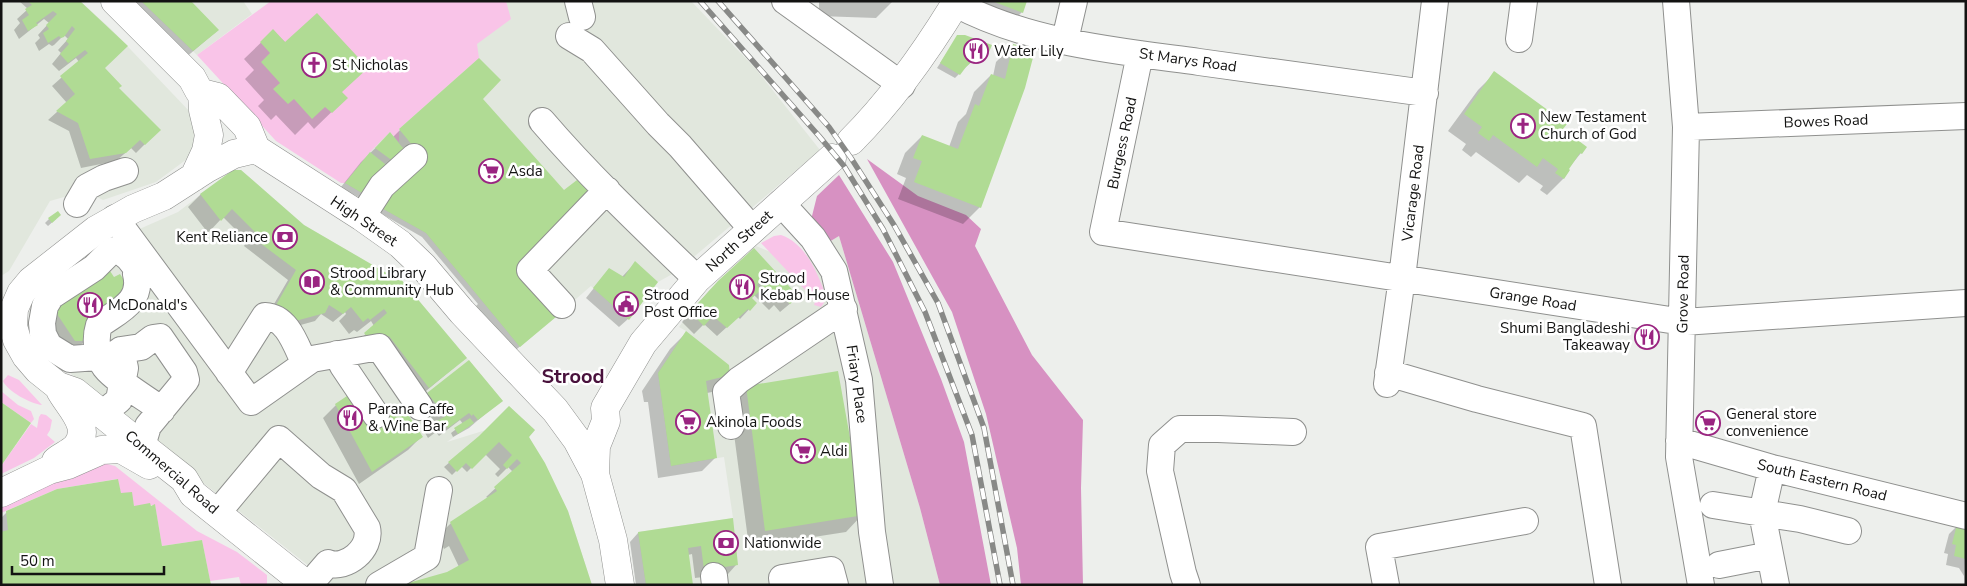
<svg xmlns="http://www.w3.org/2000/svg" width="1967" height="586" font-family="'Nunito Sans',sans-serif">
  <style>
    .built { fill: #e1e7dd }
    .green { fill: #f9c4e8 }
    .forest { fill: #d791c2 }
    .shadow { fill: #0003 }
    .building { fill: #b0db94 }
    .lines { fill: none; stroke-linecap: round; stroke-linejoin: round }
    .minor-casing { stroke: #8f908e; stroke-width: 28 }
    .major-casing { stroke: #8f908e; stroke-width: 29 }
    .minor { stroke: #fff; stroke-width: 26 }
    .major { stroke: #fff; stroke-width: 28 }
    .rail-casing { stroke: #888987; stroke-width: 5.5 }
    .rail { stroke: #fff; stroke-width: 4; stroke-dasharray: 11; stroke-linecap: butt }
    .labels { text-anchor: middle; stroke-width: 5; stroke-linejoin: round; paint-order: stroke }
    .poi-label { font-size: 15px; fill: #131312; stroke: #fff; text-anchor: start }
    .street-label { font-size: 15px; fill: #131312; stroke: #fff }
    .district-label { font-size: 20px; font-weight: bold; fill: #49113c; stroke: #fff }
  </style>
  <rect width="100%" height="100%" fill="#edefec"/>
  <path class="built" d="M1,1H80L112,30L191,113L197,138L187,159L156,182L103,200L85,191L50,201L9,271L1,276Z
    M141,1H243L252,14L197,55Z
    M489,1H691L755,68L820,150L676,272L658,282L629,320L591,286L520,347L426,233L378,206L367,196L345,183Z
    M233,170H241L304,225L389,275L394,271L503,401L447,442L486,430L509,406L535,430L529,437L568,511L592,585H333L164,452L94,392L49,356L34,333L135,231L178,212Z
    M839,236L920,508L940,585H646L638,532L733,518L724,457L671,466L658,373L686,331L679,327L690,312L718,281L756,246L795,262Z"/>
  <path class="green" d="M271,1H506L511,19L477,44L479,58L399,129V142L390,132L370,152L345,183H341L276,141L197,55Z
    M781,235C807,244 818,275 827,298L821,307L814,305L815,302L808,293L761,243L774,236Z
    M8,375L19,380L42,405C31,404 7,391 3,381Z
    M1,391L18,405L31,411L34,419L31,423L1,402Z
    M41,414L46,415L52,420L50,430L47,435L55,442L34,458L1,474V466L31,424L37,428L39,417Z
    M103,463L115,466L197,531L237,552L267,575V585H241L239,577L210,581L202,540L162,546L155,505L134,506L131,493H121L117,479L57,489L1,513V503Z"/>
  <path class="forest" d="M867,159L918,196L966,215L981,229L975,246L1032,355L1083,420L1081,488L1083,585H1021L1017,548L986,414L952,312Z
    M839,175L893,262L941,379L964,442L991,585H940L920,508L839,236L829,242L811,220L817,196Z"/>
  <path class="shadow" d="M19,1H78L103,68L117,88L159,130L136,153L131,148L116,161L81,168L69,131L48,120L67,103L52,86L79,62L76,58L59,71L52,64L61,53L58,50L68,39L64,35L54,45L52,46L49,44L39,51L35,43L40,38L38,35L49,23L44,19L19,39L14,30L20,23L17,19L28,9Z
    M133,1H189L218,30L184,59Z
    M819,1H893L876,18L819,16Z
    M973,1H1026L1022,12L1013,21Z
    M273,31L346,98L314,129L308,122L295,135L276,115L271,120L258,106L264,100L245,79L254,70L244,59Z
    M958,36L985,58L981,62L976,60L971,62L955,78L937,68Z
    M1013,45L980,207L963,224L898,199L906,178L897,174L905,153L922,136L949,147L958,122L966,114L974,92L991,75L993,76L996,62Z
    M1495,73L1562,130L1581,153L1567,170L1569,171L1563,179L1547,195L1540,190L1543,186L1527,175L1519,183L1476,152L1471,157L1462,150L1466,144L1448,131L1478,90Z
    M481,99L539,251L554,317L510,355L469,313L478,304L422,237L375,210L362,199L351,193L347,198L337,192L361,162L390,134L393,137L400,130Z
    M233,172L456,366L420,396L380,345L352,347L374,326L371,321L357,332L354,330L349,334L339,321L346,314L345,312L333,322L321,314L315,321L279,331L263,323L288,280L244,246L247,241L223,217L208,233L188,207L201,194Z
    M49,219H56L48,226L45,223Z
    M754,250L798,297L780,312L774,305L769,310L754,295L751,298L755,303L740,319L738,317L717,336L704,324L694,334L682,322L709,291Z
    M635,263L628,319L619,327L586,298L609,269L622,277Z
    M114,279L93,333L80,346L68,354L41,322Z
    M686,333L729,375L712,392L707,393L715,458L702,471L658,478L648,402H644L642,391L670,349Z
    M469,361L501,400L469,428L453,437L451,433L463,424L460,420L439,436L436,432L428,438L425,433L436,423L419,403Z
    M747,387L862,515L846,532L749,547L730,404Z
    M349,396L368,427L421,437L408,450L359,484L323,418L336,405Z
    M483,434L527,437L591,585L447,573L459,567L449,546L444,549L438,536L451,523L488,498L486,497L513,472L508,467L498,477L495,474L500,469L485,454L467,472L461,466L452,475L444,467Z
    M120,495L1,585V518L7,512Z
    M732,520L736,565L728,574L695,578L692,554L688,555L692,585H636L630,542L638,533Z
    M1958,525L1966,527L1964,576L1959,568L1946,565L1948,554L1944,553L1949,534Z"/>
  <path class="building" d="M28,1H80L128,46L105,68L122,86L119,88L161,130L145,145L140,140L126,153L90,159L78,123L56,111L75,94L60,76L88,53L85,50L68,63L60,54L69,44L66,41L75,29L72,26L64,37L61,38L59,36L48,43L43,33L49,29L46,25L57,14L53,11L36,23L38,25L28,31L22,20L29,15L25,9L32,5Z
    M141,1H191L219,30L193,51Z
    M992,1H1027L1023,13Z
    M317,13L368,68L342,92L348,98L332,113L325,107L312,119L294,99L288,104L273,89L280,83L261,62L270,53L260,42L273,29L285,42Z
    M957,35H965L992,45L986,59L980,57L976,58L966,67L960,75L940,63Z
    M1013,44L1035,50L1025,88L981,208L914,182L922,161L913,158L922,135L958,149L975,104L979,106L991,74L1005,79Z
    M479,58L501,80L483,99L564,190L577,180L594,196L518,270L556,317L520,347L426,233L378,206L389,193L426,162L399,129Z
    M1494,71L1567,124L1563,129L1587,147L1582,154L1580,153L1569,169L1570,170L1564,179L1555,173L1558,169L1543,158L1537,167L1493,135L1489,141L1478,133L1482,127L1464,114Z
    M390,132L402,147L411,154L401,167L375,148Z
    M370,152L390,168L367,196L345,183Z
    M233,170H241L304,225L390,275L394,271L467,358L429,388L389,336L376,347L364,333L387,313L384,309L370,320L368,318L363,322L351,307L343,314L329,305L325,313L288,323L271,314L296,270L252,237L255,232L232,209L221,221L200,194Z
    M58,211L61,215L52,223L48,218Z
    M754,248L799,297L790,304L783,297L779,302L759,283L757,285L761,290L752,298L757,303L750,311L748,309L727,328L713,316L704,326L690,312L718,281Z
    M635,261L658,282L629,320L593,288L609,268L624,277Z
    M108,268L114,277L120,274L133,294L94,333L82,341H75L53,308Z
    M686,331L729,365L730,375L706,381L717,458L671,466L658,373Z
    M469,360L503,401L478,420L473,414L472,416L469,413L448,428L445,424L437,431L433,423L446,416L427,393Z
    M838,371L864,515L765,531L746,386Z
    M350,394L368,425L401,404L423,437L372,472L335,404Z
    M1,402L31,423L1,466Z
    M509,406L535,430L529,437L545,463L568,511L592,585H401L447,572L469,560L450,522L497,491L494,487L521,463L517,459L507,469L503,465L512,455L499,442L472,469L466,463L457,472L448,462L479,436Z
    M470,418L474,423L458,434L454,428Z
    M118,479L121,493L132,492L134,506L150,503L151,506L155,504L162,546L202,540L211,585H1V532L8,530L6,511L57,489Z
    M733,518L738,565L704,570L701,546L688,548L693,585H646L638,532Z
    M1957,524L1966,526V559L1954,556L1956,545L1952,544Z"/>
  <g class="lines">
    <defs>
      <path id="minor" d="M578,1L582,17
        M785,1L902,85
        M1676,1L1686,127L1679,457L1701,585
        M956,4C1029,43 1118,51 1199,62C1275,72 1350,83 1425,93
        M569,36L592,50L658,124L680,146L752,229
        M1519,39L1524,1
        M1065,40L1074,1
        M1140,54L1103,232L1683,322L1966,303
        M542,121C590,177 644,228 697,279
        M1686,127L1966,116
        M781,203L813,238L834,271L859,380L872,532L880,585
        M77,204L87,187L104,178L125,171
        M362,217L382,186L414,157
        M115,218L251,402L312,359L379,347L420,407
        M562,305L530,270L607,190
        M121,350L112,356L70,359L49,346L43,334L42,323L45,306L51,296L94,268L109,253L114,250C126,252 133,262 138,272L136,274C143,302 118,311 99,325C95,338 96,355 105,367C115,380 147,399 162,410
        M337,354L343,366L376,415
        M229,373L265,316C288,317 296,346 305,364
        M1388,373L1477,399L1583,426L1608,585
        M1387,384L1402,278L1435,1
        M99,411L108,409L119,400L125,368L121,350L141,347L153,338L160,337L184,372L186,380L148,426L142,446
        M731,426L726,392L739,380L844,309
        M1679,441L1772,468L1966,516
        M1772,468L1762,513L1776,585
        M1713,505L1800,519L1848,531
        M218,512L279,439L321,476L344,490L367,528C372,549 346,570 328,563L309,585
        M1719,565L1770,555
        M714,576L715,585
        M379,585L427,557L439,490
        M783,585L782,578L831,570L835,585
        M1187,585L1183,573L1160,471L1162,445L1180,429H1218L1293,432
        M1386,585L1379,547L1525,521"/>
      <path id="major" d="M115,1L192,78L199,91L202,93L218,97L247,127L256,149L362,217L400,244L423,266L462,312L555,410L577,440L595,474L613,540L620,585
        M851,141C893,99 926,52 957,1
        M256,149L234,154L206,169L164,196L133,209L96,230L31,281L21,293L14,309L13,326L17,340L26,356L38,370L58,386L75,392L142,446L184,479L193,494L307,585
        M194,177L206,151L209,135L203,110L202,93
        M56,461C62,456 70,453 76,447C93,427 69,407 60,390
        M595,474L596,446L606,421L605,408L643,343L697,279L832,158
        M1,493L49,470L68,465L102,450L121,449L149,465"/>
    </defs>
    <use href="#minor" class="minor-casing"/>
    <use href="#major" class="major-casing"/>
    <use href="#minor" class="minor"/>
    <use href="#major" class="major"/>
    <defs>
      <path id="rail" d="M700,1L819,136L844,166L883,229L925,312L972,435L1000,585
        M718,1L829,127L851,158L894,225L938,303L984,428L1013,585"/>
    </defs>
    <use href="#rail" class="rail-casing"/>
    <use href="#rail" class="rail"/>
  </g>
  <defs>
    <symbol id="restaurant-ring" viewBox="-11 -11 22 22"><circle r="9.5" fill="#fff" stroke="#9a2581" stroke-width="1.5"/><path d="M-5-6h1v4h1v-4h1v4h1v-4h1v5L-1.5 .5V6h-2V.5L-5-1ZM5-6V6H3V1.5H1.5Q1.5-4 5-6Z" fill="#9a2581"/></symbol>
    <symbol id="church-ring" viewBox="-11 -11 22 22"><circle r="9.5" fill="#fff" stroke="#9a2581" stroke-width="1.5"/><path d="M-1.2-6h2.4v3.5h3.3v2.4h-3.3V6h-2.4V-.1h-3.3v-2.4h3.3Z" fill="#9a2581"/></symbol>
    <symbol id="supermarket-ring" viewBox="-11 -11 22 22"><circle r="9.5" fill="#fff" stroke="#9a2581" stroke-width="1.5"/><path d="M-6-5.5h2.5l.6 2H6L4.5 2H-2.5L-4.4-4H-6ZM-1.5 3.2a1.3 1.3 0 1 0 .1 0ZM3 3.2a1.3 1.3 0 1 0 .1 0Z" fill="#9a2581"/></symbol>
    <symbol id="bank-ring" viewBox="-11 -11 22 22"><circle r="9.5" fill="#fff" stroke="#9a2581" stroke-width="1.5"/><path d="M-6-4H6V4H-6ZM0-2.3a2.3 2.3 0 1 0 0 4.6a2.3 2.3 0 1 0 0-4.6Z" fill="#9a2581"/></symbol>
    <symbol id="library-ring" viewBox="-11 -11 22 22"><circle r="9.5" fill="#fff" stroke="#9a2581" stroke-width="1.5"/><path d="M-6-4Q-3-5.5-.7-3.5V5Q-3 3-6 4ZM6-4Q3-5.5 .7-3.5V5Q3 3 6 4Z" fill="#9a2581"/></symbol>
    <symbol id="civic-ring" viewBox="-11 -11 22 22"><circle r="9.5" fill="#fff" stroke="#9a2581" stroke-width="1.5"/><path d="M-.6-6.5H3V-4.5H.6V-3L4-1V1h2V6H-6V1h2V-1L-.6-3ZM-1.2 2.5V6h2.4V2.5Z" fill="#9a2581"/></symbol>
  </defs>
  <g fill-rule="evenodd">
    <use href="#restaurant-ring" x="962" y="37" width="28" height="28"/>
    <use href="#church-ring" x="300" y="51" width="28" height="28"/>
    <use href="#church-ring" x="1509" y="112" width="28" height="28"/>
    <use href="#supermarket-ring" x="477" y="157" width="28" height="28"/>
    <use href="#bank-ring" x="271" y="223" width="28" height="28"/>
    <use href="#library-ring" x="298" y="268" width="28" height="28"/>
    <use href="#restaurant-ring" x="728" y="273" width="28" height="28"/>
    <use href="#civic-ring" x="612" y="290" width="28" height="28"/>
    <use href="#restaurant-ring" x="76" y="291" width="28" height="28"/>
    <use href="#restaurant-ring" x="1633" y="323" width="28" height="28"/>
    <use href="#restaurant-ring" x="336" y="404" width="28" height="28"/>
    <use href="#supermarket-ring" x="674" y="408" width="28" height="28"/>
    <use href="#supermarket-ring" x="1694" y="409" width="28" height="28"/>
    <use href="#supermarket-ring" x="789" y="437" width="28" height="28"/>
    <use href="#bank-ring" x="712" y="529" width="28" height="28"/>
  </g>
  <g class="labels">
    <g class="poi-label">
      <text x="994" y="56">Water Lily</text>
      <text x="332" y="70">St Nicholas</text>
      <text x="1540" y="122">New Testament<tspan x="1540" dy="17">Church of God</tspan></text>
      <text x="508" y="176">Asda</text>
      <text x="268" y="242" text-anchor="end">Kent Reliance</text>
      <text x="330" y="278">Strood Library<tspan x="330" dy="17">&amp; Community Hub</tspan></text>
      <text x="760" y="283">Strood<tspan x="760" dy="17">Kebab House</tspan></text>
      <text x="644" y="300">Strood<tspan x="644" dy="17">Post Office</tspan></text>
      <text x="108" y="310">McDonald's</text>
      <text x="1630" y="333" text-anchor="end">Shumi Bangladeshi<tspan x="1630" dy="17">Takeaway</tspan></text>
      <text x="368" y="414">Parana Caffe<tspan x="368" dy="17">&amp; Wine Bar</tspan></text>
      <text x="1726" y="419">General store<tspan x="1726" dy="17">convenience</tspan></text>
      <text x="706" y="427">Akinola Foods</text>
      <text x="820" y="456">Aldi</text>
      <text x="744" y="548">Nationwide</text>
    </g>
    <g class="street-label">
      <text transform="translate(1188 60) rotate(8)" y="5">St Marys Road</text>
      <text transform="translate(1826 121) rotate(-2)" y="5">Bowes Road</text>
      <text transform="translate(1122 143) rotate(-78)" y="5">Burgess Road</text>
      <text transform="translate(1413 193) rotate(-83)" y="5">Vicarage Road</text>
      <text transform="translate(364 221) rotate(34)" y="5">High Street</text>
      <text transform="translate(739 241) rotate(-42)" y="5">North Street</text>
      <text transform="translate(1683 294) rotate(-89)" y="5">Grove Road</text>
      <text transform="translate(1533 299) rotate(9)" y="5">Grange Road</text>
      <text transform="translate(857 384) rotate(82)" y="5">Friary Place</text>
      <text transform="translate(172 472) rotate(41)" y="5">Commercial Road</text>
      <text transform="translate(1822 480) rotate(14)" y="5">South Eastern Road</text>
    </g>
    <g class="district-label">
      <text x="573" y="383">Strood</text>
    </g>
  </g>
  <rect width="1967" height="586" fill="none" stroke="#131312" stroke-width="5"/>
  <path d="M12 566v8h152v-8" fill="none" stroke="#131312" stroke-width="2.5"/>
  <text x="20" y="566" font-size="15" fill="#131312" stroke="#ffffff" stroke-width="4" paint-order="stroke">50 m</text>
</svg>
